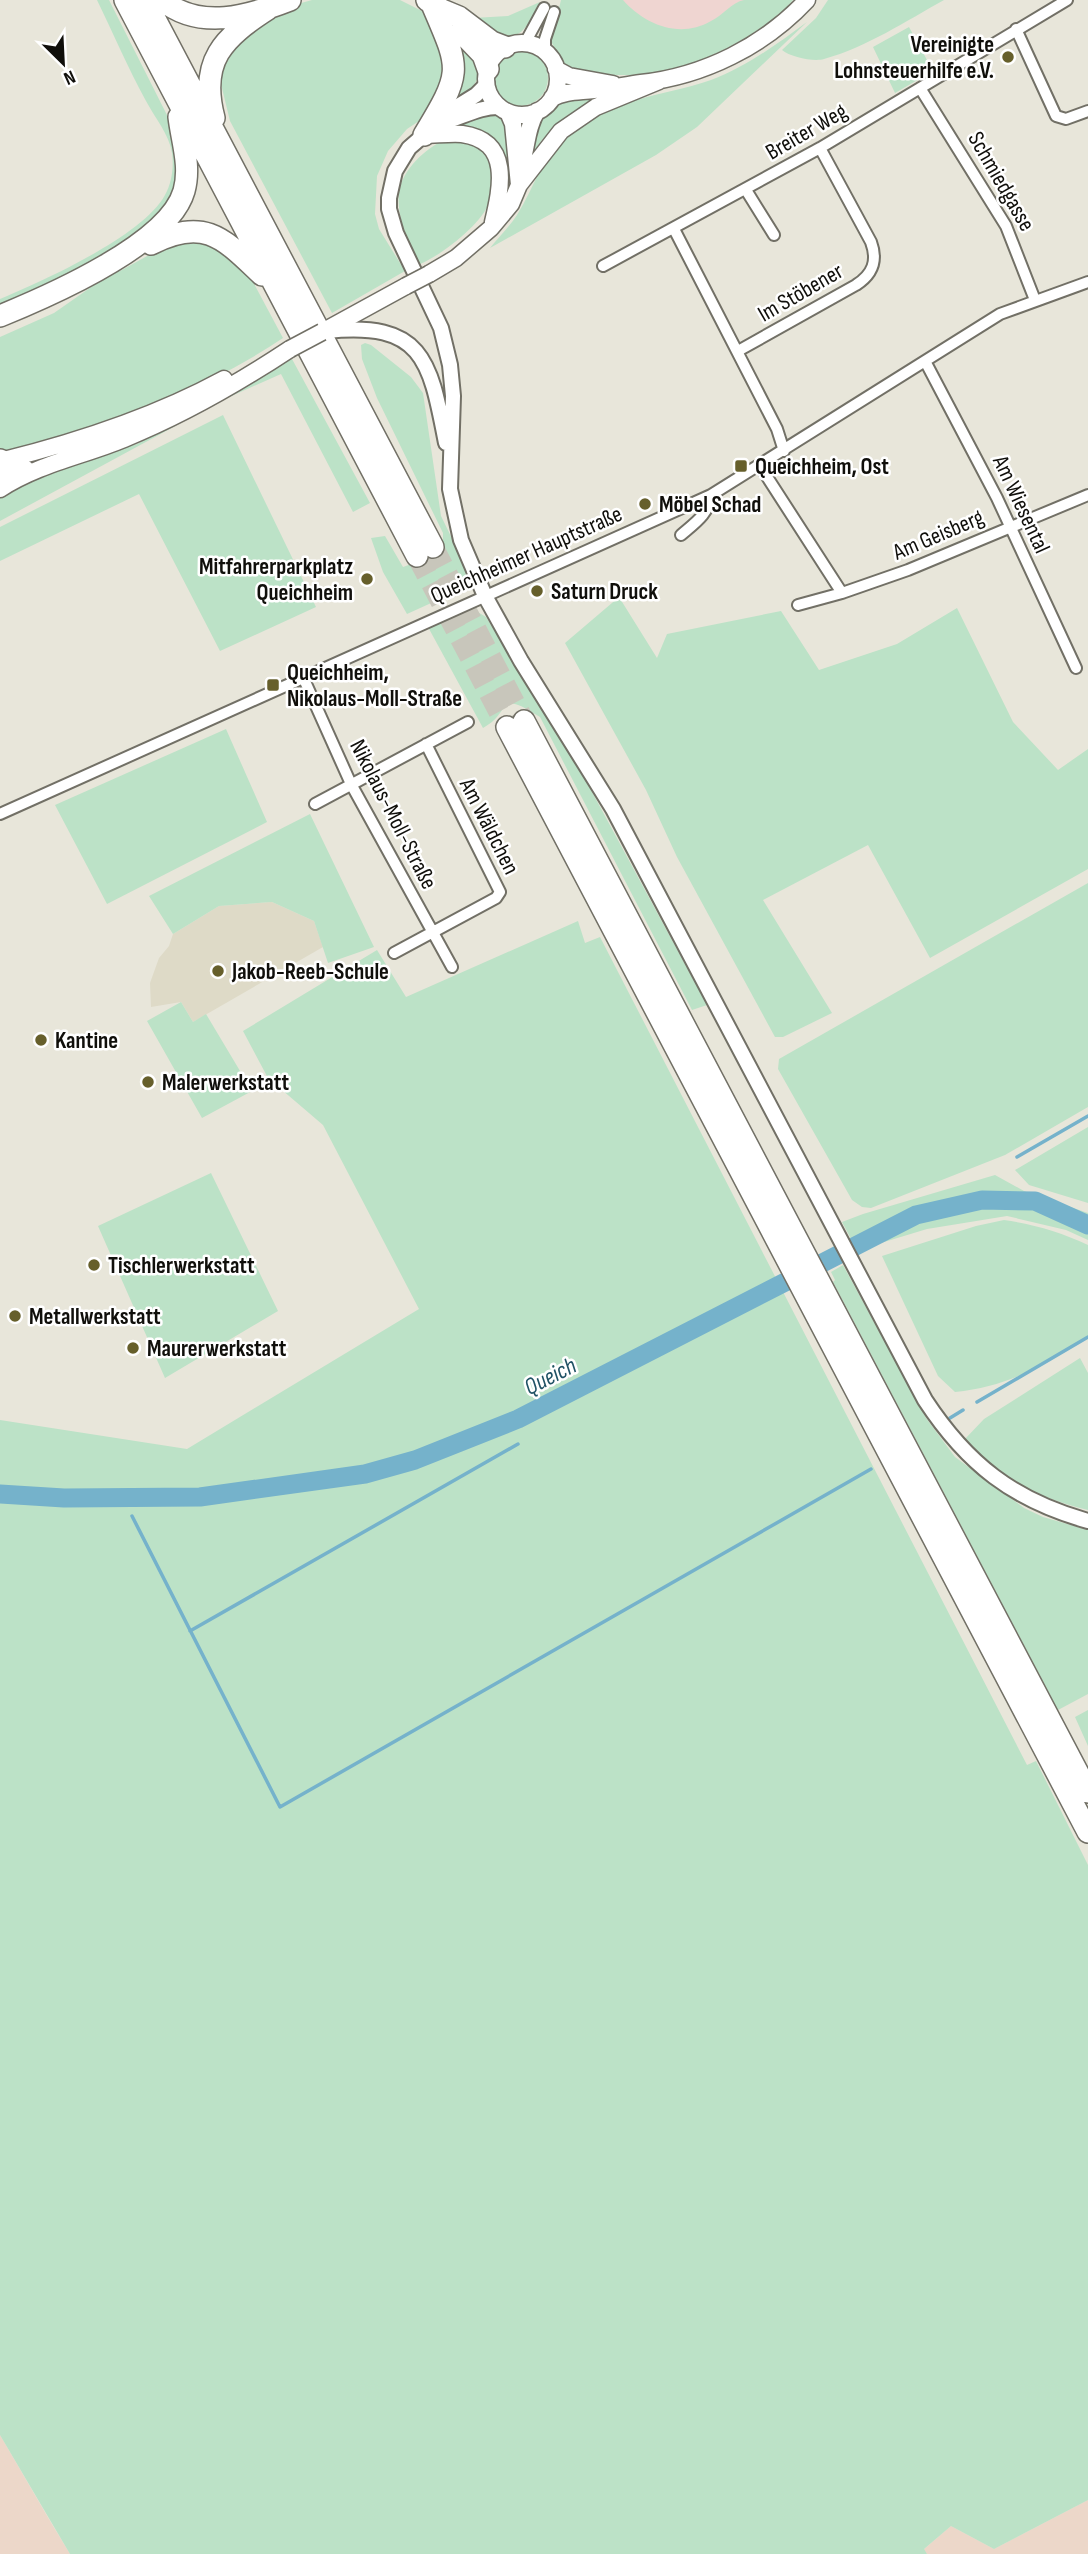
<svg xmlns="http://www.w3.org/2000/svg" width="1088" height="2554" font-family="'Sofia Sans Condensed',sans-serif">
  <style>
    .commercial { fill: #efd5d1 }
    .industrial { fill: #ecd7c9 }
    .built { fill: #dedac7 }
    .green { fill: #bce2c7 }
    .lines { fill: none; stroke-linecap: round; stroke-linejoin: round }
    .stream { stroke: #75b2cb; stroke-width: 3.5 }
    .river { stroke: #75b2cb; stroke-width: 19 }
    .motorway-tunnel { stroke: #c8c6bb; stroke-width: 21; stroke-dasharray: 21 10; stroke-linecap: butt }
    .minor-casing { stroke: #727066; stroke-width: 14 }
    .tertiary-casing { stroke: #727066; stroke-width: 18 }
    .secondary-casing { stroke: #727066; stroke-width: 19 }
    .motorway-casing { stroke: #727066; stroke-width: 24 }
    .minor { stroke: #fff; stroke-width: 10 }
    .tertiary { stroke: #fff; stroke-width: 14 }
    .secondary { stroke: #fff; stroke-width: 16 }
    .motorway { stroke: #fff; stroke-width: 21 }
    .secondary-bridge-casing { stroke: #727066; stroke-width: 19; stroke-linecap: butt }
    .secondary-bridge { stroke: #fff; stroke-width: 16 }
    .poi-dot { fill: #665f2b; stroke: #fff; stroke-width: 2.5 }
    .labels { text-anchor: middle; stroke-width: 5; stroke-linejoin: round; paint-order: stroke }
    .poi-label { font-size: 23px; font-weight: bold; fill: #100f0b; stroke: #fff; text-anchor: start }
    .street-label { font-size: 23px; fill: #100f0b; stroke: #fff }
    .water-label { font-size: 24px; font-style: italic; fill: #205265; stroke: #fff }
  </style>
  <rect width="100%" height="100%" fill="#e8e6da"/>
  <path class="commercial" d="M592,0H787L690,52Z"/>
  <path class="industrial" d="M0,2435L50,2521L70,2554H0Z
    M1088,2500V2554H927L923,2550L951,2526L994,2549Z"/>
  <path class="built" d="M272,902L314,921L323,947L193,1022L181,1002L151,1007L150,983L159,958L169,946L173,934L219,906Z"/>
  <path class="green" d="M97,0H109L172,125L179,151L177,192L153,226L79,270L0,304V299C43,281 143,236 165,195C172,183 174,166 172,153C169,134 155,118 146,101C128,68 113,33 97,0Z
    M312,0H400L422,11L434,23L450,67L425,117L407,129L388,151L377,176L375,214L379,229L405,271L332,313L230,121L220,80L222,54L287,7Z
    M561,0H623C645,25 680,39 711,21C722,16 732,2 744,0C759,0 778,0 793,0C780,16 760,29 742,40C682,74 630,84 564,67L551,41Z
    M828,0H944C906,21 867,47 824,59C814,62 790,57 782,50L816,18Z
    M540,2C520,45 510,44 473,18L508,16Z
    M807,22L697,127L656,155L490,248C499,237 509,227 517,215C534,188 543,155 567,134C608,98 662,97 711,80C746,67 777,44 807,22Z
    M909,27L933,71L895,93L873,47Z
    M452,32L480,68C477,88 467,93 451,105Z
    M492 78a28 28 0 1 1 56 0a28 28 0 1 1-56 0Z
    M603,95L565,117L542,140L531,155L539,117L561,98Z
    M485,111C514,117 507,140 509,164L506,165L486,135L463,125L462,122Z
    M444,140L474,142L494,162C493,174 495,190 490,201C482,224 442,255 420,264C408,245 396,215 399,192C402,170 426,148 444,140Z
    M192,240L214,245L251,278L283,338C221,380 144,412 73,436C50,443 24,448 0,453V337L54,313L117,269L120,271L169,244Z
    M365,343L371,345L411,377L423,393L441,516L463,561L467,578L456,584L451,594L407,614L383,572L371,538L385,536L403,567L439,554L443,546V533L377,398L362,359L361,345Z
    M292,359L370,503L353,512L281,374L227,398L0,521V493L37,475L137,444Z
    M223,415L316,607L220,651L139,494L0,561V527Z
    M619,597L657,658L667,634L781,611L819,670L897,644L957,608L1013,722L1058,770L1088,749V869L930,958L868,845L763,900L832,1013L783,1037H775L677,857L646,790L565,643Z
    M466,610L476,611L486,617L571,753L707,1005L692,1010L540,717C495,688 513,712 483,728L428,627Z
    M226,729L267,822L107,904L55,805Z
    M310,814L374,947L328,963L314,921L272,902L219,906L173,934L149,896Z
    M1088,883V1107L1005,1155L871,1208L862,1207L852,1200L778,1069L779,1059Z
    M578,921L585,943L600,937L1027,1765L1036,1761L1088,1865V2500L994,2549L951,2526L924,2549L927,2554H70L0,2435V1420L187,1449L419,1309L323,1125L268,1078L243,1031L377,950L406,997Z
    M181,1002L193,1022L206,1014L252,1091L202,1118L147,1021Z
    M1088,1127V1203L1029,1185L1015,1170Z
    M211,1173L278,1311L165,1378L98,1226Z
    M995,1175L1024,1191L1088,1213V1240L1066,1230L1007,1216L927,1229L871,1246L858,1252L842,1222L863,1214Z
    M1004,1220C1033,1224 1061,1232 1088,1245V1338C1042,1366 1010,1386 955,1392L938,1376L882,1256L976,1226Z
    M843,1265L926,1418L955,1457L1024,1508L1043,1517L1088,1530V1694L1058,1710L833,1282L835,1280L831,1272Z
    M1080,1358L1088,1373V1510C1038,1498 999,1479 965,1439L984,1419Z
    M1088,1710V1746L1075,1717Z"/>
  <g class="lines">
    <path class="stream" d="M1017,1157L1088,1116
      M977,1402L1088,1337
      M950,1418L963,1410
      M123,1498L124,1500
      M132,1516L280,1807L871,1469
      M190,1631L518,1444"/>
    <path class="river" d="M0,1494L64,1498L200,1497L365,1474L415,1460L518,1419L916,1215L982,1200L1035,1201L1088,1225"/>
    <path class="motorway-tunnel" d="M433,547L524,721
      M417,556L507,727"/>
    <defs>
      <path id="minor" d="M1016,29L1056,116L1066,119L1088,111
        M525,43L544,8
        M545,52V39L554,12
        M920,88L1006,226L1035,300
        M746,190L774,235
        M674,229L777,429L784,451
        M603,266L820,148L1067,0
        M738,351L856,285C873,274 878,261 871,242L820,148
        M925,361L997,498L1076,668
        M760,466L842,593L908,570L1088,495
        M681,535C695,523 709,514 711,495
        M798,605L842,593
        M303,677L351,784L452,967
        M315,804L468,722
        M0,814L711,495L1000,314L1088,282
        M394,953L496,898L500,892L426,744"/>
      <path id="tertiary" d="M487,84L476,95L455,108L409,148L395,171L389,198V209L396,233L441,328L450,365L453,396L450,489L461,540L485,596L521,661L613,809L925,1400C967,1464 1013,1500 1088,1521
        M441,123C461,118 480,106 500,107
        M327,331C424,321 430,361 446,443"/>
      <path id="secondary" d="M486 79a36 36 0 1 1 72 0a36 36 0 1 1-72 0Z
        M556,69L569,76L613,84
        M552,98C566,91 578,92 594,90C609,89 625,85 641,83C704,76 764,46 807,0
        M508,112L513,124L519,185
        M424,135C436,135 450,133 462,134C512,141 501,188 493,222
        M520,169C527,150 526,128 537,111
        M429,274L456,258L491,228L511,204L519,185L561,131L596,107L659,81
        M322,332L406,286
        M0,461C77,442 154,417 224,379
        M0,473L26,469
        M0,489C38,464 83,456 124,439C183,415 237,384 290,349"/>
      <path id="motorway" d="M125,0L417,556
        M145,0L433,547
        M162,0C200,31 249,16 290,0
        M427,0L442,10L459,17L492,42L505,47
        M461,32L483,55L488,69
        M214,118C199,61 223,38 268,9
        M424,135C464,69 460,70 431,2
        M151,244C205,216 224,239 262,275
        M0,316C49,296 169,244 184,191C191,166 182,142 179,117
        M0,460L2,461
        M524,721L1088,1792
        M507,727L1088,1832"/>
    </defs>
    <use href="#minor" class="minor-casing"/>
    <use href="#tertiary" class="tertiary-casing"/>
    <use href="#secondary" class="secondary-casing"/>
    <use href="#motorway" class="motorway-casing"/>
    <use href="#minor" class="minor"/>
    <use href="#tertiary" class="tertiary"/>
    <use href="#secondary" class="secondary"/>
    <use href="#motorway" class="motorway"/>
    <defs>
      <path id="secondary-bridge" d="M406,286L429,274
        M290,349L322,332"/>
    </defs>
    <use href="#secondary-bridge" class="secondary-bridge-casing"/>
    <use href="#secondary-bridge" class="secondary-bridge"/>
  </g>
  <g class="poi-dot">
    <circle cx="1008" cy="57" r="7"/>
    <rect x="734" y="459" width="14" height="14" rx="3.5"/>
    <circle cx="645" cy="504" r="7"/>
    <circle cx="367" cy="579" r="7"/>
    <circle cx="537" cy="591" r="7"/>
    <rect x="266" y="678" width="14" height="14" rx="3.5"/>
    <circle cx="218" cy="971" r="7"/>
    <circle cx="41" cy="1040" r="7"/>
    <circle cx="148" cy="1082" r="7"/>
    <circle cx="94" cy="1265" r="7"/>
    <circle cx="15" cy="1316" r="7"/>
    <circle cx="133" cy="1348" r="7"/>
  </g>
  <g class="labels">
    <g class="poi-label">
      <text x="994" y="52" text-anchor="end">Vereinigte<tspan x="994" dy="26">Lohnsteuerhilfe e.V.</tspan></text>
      <text x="755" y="474">Queichheim, Ost</text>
      <text x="659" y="512">Möbel Schad</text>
      <text x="353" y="574" text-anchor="end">Mitfahrerparkplatz<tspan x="353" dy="26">Queichheim</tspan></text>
      <text x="551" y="599">Saturn Druck</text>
      <text x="287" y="680">Queichheim,<tspan x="287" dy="26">Nikolaus-Moll-Straße</tspan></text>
      <text x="232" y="979">Jakob-Reeb-Schule</text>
      <text x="55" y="1048">Kantine</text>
      <text x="162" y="1090">Malerwerkstatt</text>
      <text x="108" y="1273">Tischlerwerkstatt</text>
      <text x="29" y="1324">Metallwerkstatt</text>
      <text x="147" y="1356">Maurerwerkstatt</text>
    </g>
    <g class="street-label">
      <text transform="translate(806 131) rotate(-30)" y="8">Breiter Weg</text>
      <text transform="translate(1002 181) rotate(60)" y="8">Schmiedgasse</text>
      <text transform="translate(800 292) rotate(-30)" y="8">Im Stöbener</text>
      <text transform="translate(1022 504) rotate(65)" y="8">Am Wiesental</text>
      <text transform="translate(938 534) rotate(-23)" y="8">Am Geisberg</text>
      <text transform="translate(526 554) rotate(-24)" y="8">Queichheimer Hauptstraße</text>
      <text transform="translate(394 814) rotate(63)" y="8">Nikolaus-Moll-Straße</text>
      <text transform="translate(490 826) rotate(63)" y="8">Am Wäldchen</text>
    </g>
    <g class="water-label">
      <text transform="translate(550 1376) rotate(-27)" y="8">Queich</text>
    </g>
  </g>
  <g transform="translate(63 63) rotate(156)" stroke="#ffffff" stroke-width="5" paint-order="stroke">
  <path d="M0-5L12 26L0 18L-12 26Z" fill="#100f0b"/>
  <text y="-10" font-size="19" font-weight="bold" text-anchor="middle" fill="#100f0b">N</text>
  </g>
</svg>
